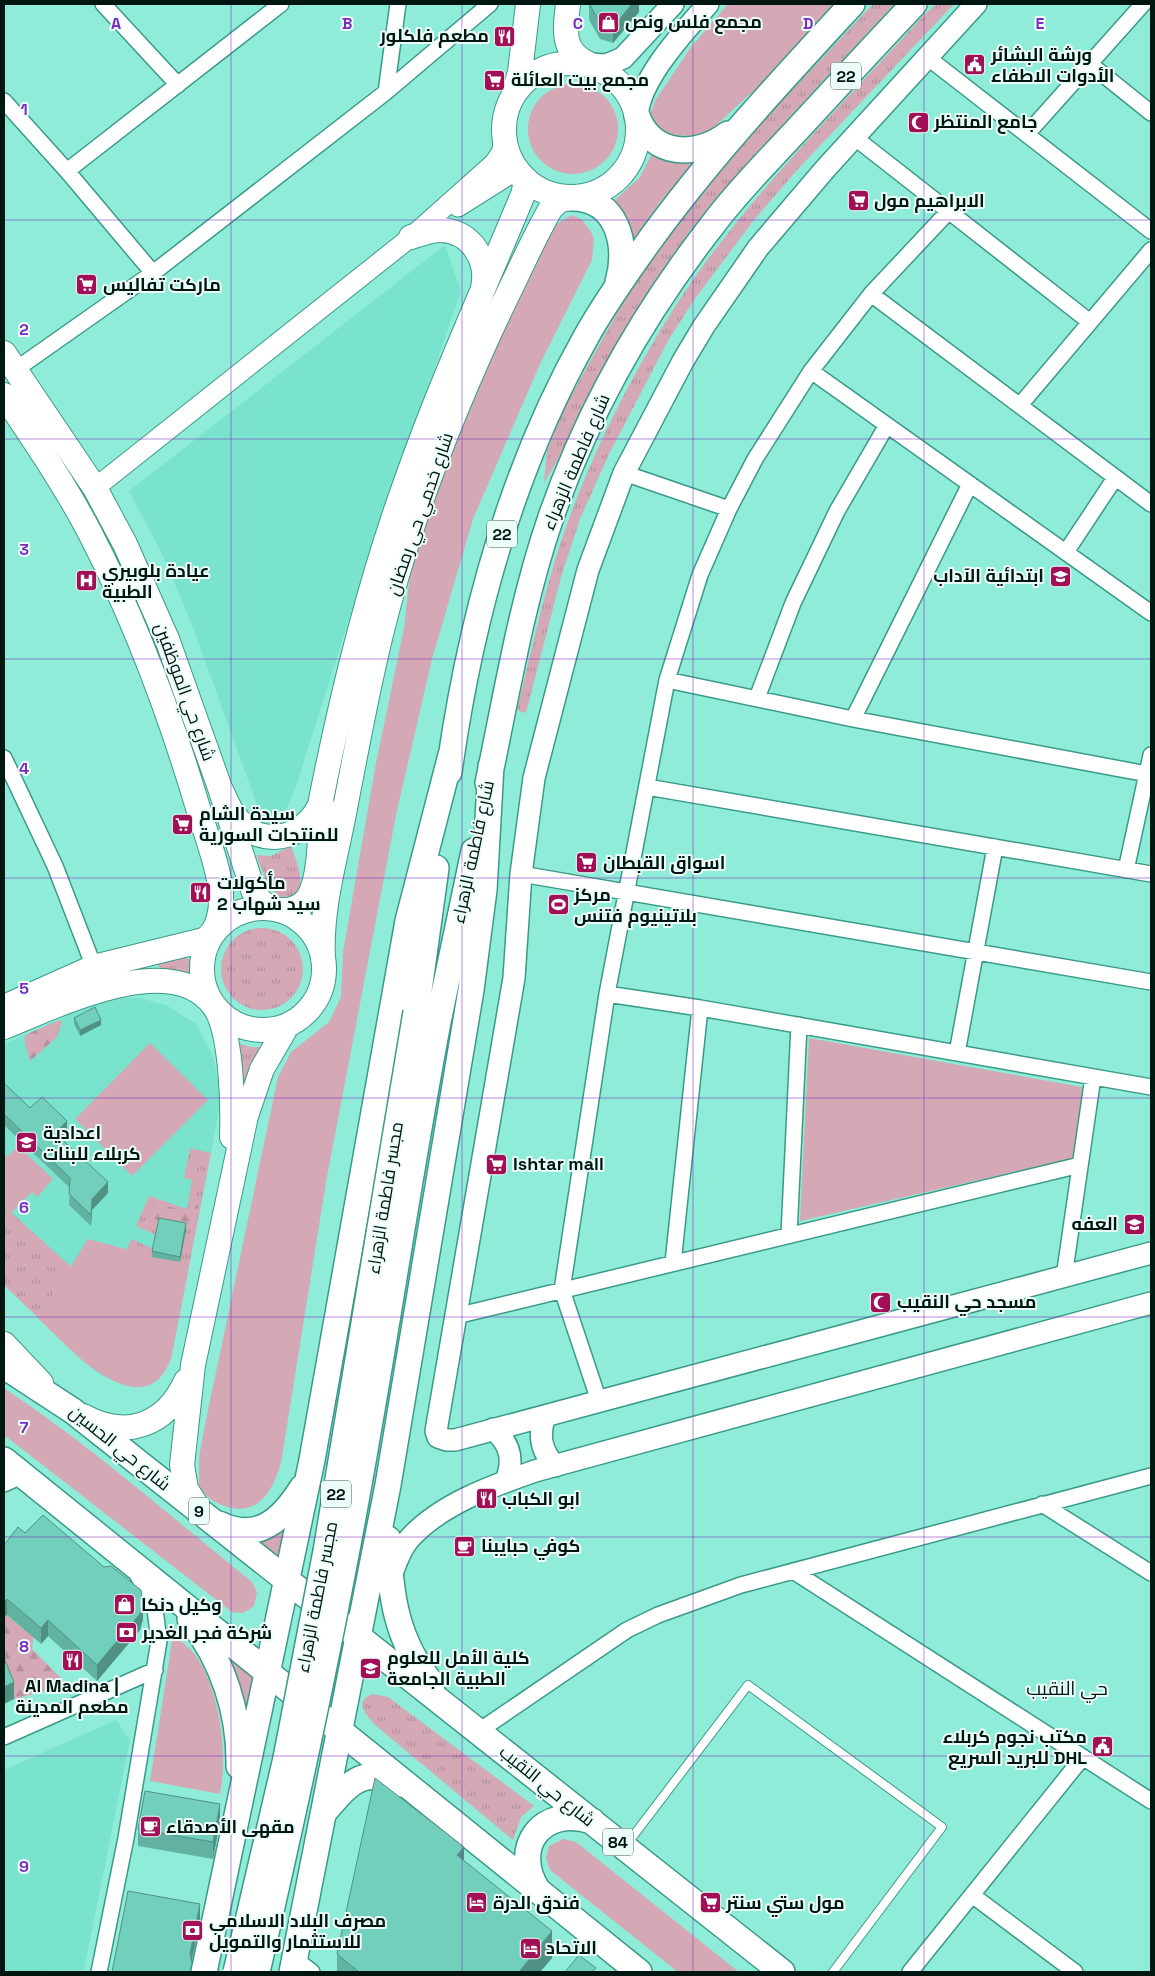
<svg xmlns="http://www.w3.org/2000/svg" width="1155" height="1976" font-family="'Space Grotesk',Cairo,sans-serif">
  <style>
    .built { fill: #7ae3ce }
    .grass { fill: url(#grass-tufts) }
    .forest { fill: url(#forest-firs) }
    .garden { fill: #d4a8b5 }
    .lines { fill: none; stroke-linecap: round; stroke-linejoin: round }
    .service-casing { stroke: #3a9a89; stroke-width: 10 }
    .minor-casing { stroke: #3a9a89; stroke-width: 18 }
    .tertiary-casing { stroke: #3a9a89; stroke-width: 21 }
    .secondary-casing { stroke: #3a9a89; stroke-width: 24 }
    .primary-casing { stroke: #3a9a89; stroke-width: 26 }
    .trunk-casing { stroke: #3a9a89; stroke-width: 28 }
    .service { stroke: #fff; stroke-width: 8 }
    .minor { stroke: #fff; stroke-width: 15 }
    .tertiary { stroke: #fff; stroke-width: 19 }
    .secondary { stroke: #fff; stroke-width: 21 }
    .primary { stroke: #fff; stroke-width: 24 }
    .trunk { stroke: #fff; stroke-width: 25 }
    .trunk-bridge-casing { stroke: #3a9a89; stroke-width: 28; stroke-linecap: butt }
    .trunk-bridge { stroke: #fff; stroke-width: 25 }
    .wall { fill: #62b2a2 }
    .shaded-wall { fill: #509184 }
    .building { fill: #72cfbc; stroke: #509184 }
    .grid { fill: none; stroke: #7b2cbf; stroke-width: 1; stroke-opacity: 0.55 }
    .labels { text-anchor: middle; stroke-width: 4; stroke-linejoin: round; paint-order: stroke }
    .shield { fill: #ecfdf9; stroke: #475b57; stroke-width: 1 }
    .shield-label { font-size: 16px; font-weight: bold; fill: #001611 }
    .poi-label { font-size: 18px; font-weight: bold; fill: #001611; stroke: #ecfdf9; text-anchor: start }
    .street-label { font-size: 18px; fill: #001611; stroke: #ecfdf9 }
    .neighbourhood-label { font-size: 19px; fill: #001611; stroke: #ecfdf9 }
    .grid-label { font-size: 16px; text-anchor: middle; font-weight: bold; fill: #7b2cbf; stroke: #ecfdf9; stroke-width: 4; stroke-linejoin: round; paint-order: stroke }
  </style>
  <defs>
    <pattern id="grass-tufts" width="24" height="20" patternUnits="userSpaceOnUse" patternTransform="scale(1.25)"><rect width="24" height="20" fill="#d4a8b5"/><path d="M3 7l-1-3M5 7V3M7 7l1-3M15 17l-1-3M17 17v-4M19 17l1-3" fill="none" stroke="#b4909b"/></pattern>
    <pattern id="forest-firs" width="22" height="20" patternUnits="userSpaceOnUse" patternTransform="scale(1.25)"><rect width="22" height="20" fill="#d4a8b5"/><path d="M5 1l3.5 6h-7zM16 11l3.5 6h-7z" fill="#b4909b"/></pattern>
  </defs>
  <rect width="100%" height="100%" fill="#8fecd9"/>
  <path class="built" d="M445,245L461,291L359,588L296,786L281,822L271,826L263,819L259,810L192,625L162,554L129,491Z
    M117,998H140L166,1005L196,1024L213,1056L219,1086V1111L171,1358L160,1377L146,1385L134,1387L109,1379L96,1372L4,1285V1044L93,1004Z
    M116,1720L130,1740L84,1970L4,1972V1770Z"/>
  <path class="grass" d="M873,4H894L753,157L690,230L616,344L580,411L559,457L544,483L547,451L567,403L623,302L677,221L740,145Z
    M937,4H954L798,169L754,220L694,300L669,339L609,454L580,519L561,577L526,713L517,710C528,665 538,619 551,574C581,468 645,343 711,255C775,170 852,94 924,15Z
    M291,846C297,863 313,898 280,897L269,887L256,855L271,856Z
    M221 969a41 41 0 1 1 82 0a41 41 0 1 1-82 0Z
    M182,956L191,960L193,966L187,974L160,969L157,962Z
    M233,1042L251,1047H261L241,1107Z
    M190,1148L211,1153L171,1358C154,1405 111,1384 83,1361L4,1285V1206L91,1285L121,1268L131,1239L154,1249L156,1235L136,1226L149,1196L187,1209L192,1180L184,1178Z
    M372,1694L388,1697L534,1806L521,1817L513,1840L374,1724L365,1713L362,1704L365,1698Z"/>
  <path class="forest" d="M60,1020L62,1022L57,1037L30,1061L25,1044V1035Z
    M158,1203L186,1212L191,1204L198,1205L194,1225L190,1230C180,1222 169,1218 156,1220L148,1215V1209Z
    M7,1615L23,1629L34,1633L32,1649L62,1679L49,1690L14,1699L4,1675V1616Z"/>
  <path class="garden" d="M728,4H840L783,67L750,94L712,129L695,136L668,135L662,132L652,119L651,112L655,101L691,47Z
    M528 129a45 45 0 1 1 90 0a45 45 0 1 1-90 0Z
    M653,152L669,162H695L660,202L631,245L622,213L613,202L640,177Z
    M571,215L581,219L590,230L594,239L592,260L540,364L473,519L432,659L396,815L326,1182L281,1463C273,1489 260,1516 228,1507C216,1504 206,1497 199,1487V1457L207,1415L278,1077L291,1052L329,1022L341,997L343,952L376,763L404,628L411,566L429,511L479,383L554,226Z
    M809,1038L1082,1087L1075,1158L800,1221Z
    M150,1043L208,1100L132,1176L75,1119Z
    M18,1146L53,1179L37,1197L32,1192L11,1213L4,1206V1153L7,1157Z
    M88,1239L189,1266L171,1358C144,1432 66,1345 38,1318Z
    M4,1388C91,1446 170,1516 252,1582L257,1592L254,1606L243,1613L232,1612L4,1435Z
    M286,1531L282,1563L250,1538Z
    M173,1635C182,1642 192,1649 198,1659C220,1695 228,1753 220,1794L150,1781Z
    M217,1648L254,1677L244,1719Z
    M563,1839L576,1842L739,1972H678L550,1870L546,1858L549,1846Z"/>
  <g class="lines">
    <defs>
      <path id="service" d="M627,1844L748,1685L942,1827L833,1972"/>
      <path id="minor" d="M103,4L178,85
        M927,57L1151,231
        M1090,64L1151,113
        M386,92L398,4
        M4,101L67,171L153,273
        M1027,134L1143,4
        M854,137L1090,322
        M67,171L281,4
        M871,294L1151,504
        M15,370L153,273L386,92L490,4
        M811,371L1151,613
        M1021,404L1151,250
        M624,473L729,509
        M1066,552L1115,478
        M667,680L853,719L1147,774
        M757,698L793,603L837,511L887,425
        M853,719L970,484
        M4,758L55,866L94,967
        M647,787L1151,874
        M1126,870L1151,755
        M521,874L1151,982
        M607,994L700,1008L1151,1087
        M957,1053L995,847
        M789,1235L799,1025
        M673,1263L700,1008
        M1064,1277L1093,1077
        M456,1316L1080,1165
        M599,1401L562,1290L607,994L667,680L700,575L729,509L755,459L811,371L871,294L949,211
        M4,1484L24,1475
        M1042,1504L1151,1573
        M793,1571L1151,1801
        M479,1731L627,1630L658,1615L741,1585L1151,1476
        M4,1737L155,1670
        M972,1895L1075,1972
        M295,1959L312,1972
        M99,1972L126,1838L159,1641L155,1609L137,1574
        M910,1972L1083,1757"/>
      <path id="tertiary" d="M458,207L512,173L521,176
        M95,488L411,237L494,163L501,153L504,141"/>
      <path id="secondary" d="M976,4L826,168L758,248L704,326L683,361L624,473L588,570L534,778L521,874L514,978L436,1431L438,1437L447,1440H455L1151,1253
        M589,64L606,65L623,58L673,4
        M637,116C640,78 684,32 708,4
        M545,1416C538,1435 541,1451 555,1466
        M493,1429C511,1444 514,1460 506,1481
        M391,1576C396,1563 400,1549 410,1538C441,1504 492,1486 535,1471L1151,1303"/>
      <path id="primary" d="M568,4C565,30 561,52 589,64
        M504 130a67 67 0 1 1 134 0a67 67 0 1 1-134 0Z
        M514,93L520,72L528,4
        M411,237C421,234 430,230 441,230C471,231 489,260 483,288
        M4,353L95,488L125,544L167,639L220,788L253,890L261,902L272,908
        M4,395C34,440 65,485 90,533C135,620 170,714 198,808C206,835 218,864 221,892C222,909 219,931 204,940L94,967L4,1007
        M220,788C225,797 228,808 235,816C259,850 304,840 320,805C342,693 369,583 408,476C442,380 485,287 524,192L525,182L521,176
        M202 969a61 61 0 1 1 122 0a61 61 0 1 1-122 0Z
        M280,910C291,911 301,907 308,898C321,878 320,829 322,804
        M323,959C320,907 337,854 346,803C360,731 373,659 393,589C421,491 459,397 503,304C519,272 533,239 551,208L560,200L572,198
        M4,1027C55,1007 171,947 214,1006C232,1031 233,1106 232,1137
        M4,1344L41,1383
        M83,1416C127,1440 166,1425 186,1381
        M200,1511L186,1489L182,1465L193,1365L246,1116L262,1069L287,1026"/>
      <path id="trunk" d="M637,116C652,157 697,158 728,134
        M572,198C617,198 629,245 618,282
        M449,772C470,621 511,470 586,337C604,304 626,274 647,244C709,158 780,82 852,4
        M488,783C507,693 521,604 551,517C588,411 645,311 714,223C738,191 766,163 793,134C833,91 873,47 914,4
        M416,1012L436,868
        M439,1017L474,851
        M4,1366L73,1411L782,1972
        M4,1460L639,1972
        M219,1524C257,1543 282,1520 302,1488
        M388,1539C390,1594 396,1641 432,1684
        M190,1619C223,1661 240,1713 239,1766
        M326,1810C350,1782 363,1766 401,1784
        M538,1891C510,1847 542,1805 592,1821
        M204,1972L312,1460L408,921L451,755
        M292,1972L388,1485L471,990L484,890L491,766"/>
    </defs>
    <use href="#service" class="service-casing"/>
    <use href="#minor" class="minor-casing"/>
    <use href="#tertiary" class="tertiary-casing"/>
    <use href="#secondary" class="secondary-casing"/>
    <use href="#primary" class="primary-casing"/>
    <use href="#trunk" class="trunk-casing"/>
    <use href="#service" class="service"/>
    <use href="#minor" class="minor"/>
    <use href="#tertiary" class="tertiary"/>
    <use href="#secondary" class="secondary"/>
    <use href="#primary" class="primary"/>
    <use href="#trunk" class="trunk"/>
    <defs>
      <path id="trunk-bridge" d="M236,1972L286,1758L326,1551L416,1012
        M257,1972C299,1791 338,1610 369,1427C393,1290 413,1153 439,1017"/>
    </defs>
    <use href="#trunk-bridge" class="trunk-bridge-casing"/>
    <use href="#trunk-bridge" class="trunk-bridge"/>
  </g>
  <path class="wall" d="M589,4H639V12L613,43L600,39L589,20Z
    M74,1018L101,1025L80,1036L74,1024Z
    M4,1083L30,1108L67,1132L61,1138L108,1193L92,1210L91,1226L69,1205L70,1188L4,1125Z
    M186,1229L180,1262L152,1257V1251Z
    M4,1545L143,1619L140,1630L97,1681L48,1636L41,1644L7,1615Z
    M220,1820L213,1859L138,1846V1829Z
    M464,1861L552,1958L540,1972H337V1954Z"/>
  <path class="shaded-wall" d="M632,4H639V12L613,43V27Z
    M101,1020V1025L80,1036V1030Z
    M67,1121V1132L55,1144V1133Z
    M108,1182V1193L92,1210L91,1226V1215L92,1199Z
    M186,1223V1229L180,1262V1257Z
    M7,1599V1615L4,1618V1602Z
    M143,1603V1619L140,1630L97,1681V1665Z
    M48,1620V1636L41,1644V1628Z
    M14,1682V1699L4,1704V1687Z
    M220,1804V1820L213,1859V1842Z
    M464,1847V1874L457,1855Z
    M200,1904V1921L190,1969V1953Z
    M552,1931V1958L540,1972H519Z"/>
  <path class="building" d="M589,4H632L613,27L600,22Z
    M95,1007L101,1020L80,1030L74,1018Z
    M4,1083L30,1108L42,1097L67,1121L55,1133L108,1182L92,1199L91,1215L69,1194L70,1178L4,1114Z
    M159,1218L186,1223L180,1257L152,1251Z
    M43,1515L104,1567L111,1566L141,1590L143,1603L140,1614L97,1665L48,1620L41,1628L7,1599L4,1602V1545L18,1527L25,1533Z
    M4,1658L14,1682L4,1687Z
    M375,1778L464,1847L457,1855L552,1931L519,1972H359L337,1954Z
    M145,1791L220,1804L213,1842L138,1829Z
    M128,1891L200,1904L190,1953L192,1963L190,1972H112Z
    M579,1955L596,1968L592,1972H565Z"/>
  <path class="grid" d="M231,4V1972M462,4V1972M693,4V1972M924,4V1972M4,220H1151M4,439H1151M4,659H1151M4,878H1151M4,1098H1151M4,1317H1151M4,1537H1151M4,1756H1151"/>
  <defs>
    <symbol id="shop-square" viewBox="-11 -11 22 22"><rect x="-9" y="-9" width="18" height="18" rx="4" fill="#a11057" stroke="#ecfdf9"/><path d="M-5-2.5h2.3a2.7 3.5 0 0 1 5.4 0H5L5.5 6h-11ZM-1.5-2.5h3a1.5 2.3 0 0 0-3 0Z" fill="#fff"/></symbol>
    <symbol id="restaurant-square" viewBox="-11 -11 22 22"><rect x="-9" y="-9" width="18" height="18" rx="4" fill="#a11057" stroke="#ecfdf9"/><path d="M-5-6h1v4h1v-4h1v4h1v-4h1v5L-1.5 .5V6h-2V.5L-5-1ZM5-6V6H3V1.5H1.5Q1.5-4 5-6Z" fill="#fff"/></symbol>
    <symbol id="civic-square" viewBox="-11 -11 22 22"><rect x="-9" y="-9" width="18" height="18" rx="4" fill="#a11057" stroke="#ecfdf9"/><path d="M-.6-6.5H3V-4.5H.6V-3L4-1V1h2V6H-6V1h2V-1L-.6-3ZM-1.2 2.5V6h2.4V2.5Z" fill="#fff"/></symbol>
    <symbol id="supermarket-square" viewBox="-11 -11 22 22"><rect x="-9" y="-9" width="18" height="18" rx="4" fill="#a11057" stroke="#ecfdf9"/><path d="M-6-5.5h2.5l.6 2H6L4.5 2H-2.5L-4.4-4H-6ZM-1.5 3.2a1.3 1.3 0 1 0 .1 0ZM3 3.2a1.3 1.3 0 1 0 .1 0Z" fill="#fff"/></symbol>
    <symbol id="mosque-square" viewBox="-11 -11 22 22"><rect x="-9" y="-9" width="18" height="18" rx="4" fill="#a11057" stroke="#ecfdf9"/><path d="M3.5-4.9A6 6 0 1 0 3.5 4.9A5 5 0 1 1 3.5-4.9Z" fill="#fff"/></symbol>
    <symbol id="school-square" viewBox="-11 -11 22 22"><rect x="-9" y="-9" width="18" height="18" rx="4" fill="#a11057" stroke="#ecfdf9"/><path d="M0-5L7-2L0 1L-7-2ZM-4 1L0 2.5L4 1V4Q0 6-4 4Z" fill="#fff"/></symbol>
    <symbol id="hospital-square" viewBox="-11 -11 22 22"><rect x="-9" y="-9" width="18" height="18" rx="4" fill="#a11057" stroke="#ecfdf9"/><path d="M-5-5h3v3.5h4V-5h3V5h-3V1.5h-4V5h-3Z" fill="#fff"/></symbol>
    <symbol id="stadium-square" viewBox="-11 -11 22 22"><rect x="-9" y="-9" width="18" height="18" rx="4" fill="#a11057" stroke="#ecfdf9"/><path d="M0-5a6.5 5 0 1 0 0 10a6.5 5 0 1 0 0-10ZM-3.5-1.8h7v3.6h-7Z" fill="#fff"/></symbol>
    <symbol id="cafe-square" viewBox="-11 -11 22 22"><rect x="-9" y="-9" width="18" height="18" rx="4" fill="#a11057" stroke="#ecfdf9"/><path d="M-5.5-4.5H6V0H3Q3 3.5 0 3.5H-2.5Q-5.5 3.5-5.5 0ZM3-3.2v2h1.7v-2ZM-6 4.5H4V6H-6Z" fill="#fff"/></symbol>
    <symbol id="bank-square" viewBox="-11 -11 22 22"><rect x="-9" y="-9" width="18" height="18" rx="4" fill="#a11057" stroke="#ecfdf9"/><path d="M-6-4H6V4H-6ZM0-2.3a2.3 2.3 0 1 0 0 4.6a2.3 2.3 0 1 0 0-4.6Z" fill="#fff"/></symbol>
    <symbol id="university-square" viewBox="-11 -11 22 22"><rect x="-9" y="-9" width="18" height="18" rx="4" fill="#a11057" stroke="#ecfdf9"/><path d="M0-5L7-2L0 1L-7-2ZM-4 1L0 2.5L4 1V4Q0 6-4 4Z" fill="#fff"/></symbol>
    <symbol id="hotel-square" viewBox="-11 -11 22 22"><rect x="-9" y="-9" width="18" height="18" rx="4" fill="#a11057" stroke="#ecfdf9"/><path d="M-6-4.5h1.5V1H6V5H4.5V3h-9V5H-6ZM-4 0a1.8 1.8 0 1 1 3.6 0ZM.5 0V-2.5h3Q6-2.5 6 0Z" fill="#fff"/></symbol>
  </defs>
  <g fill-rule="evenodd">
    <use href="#shop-square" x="596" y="10" width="25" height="25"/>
    <use href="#restaurant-square" x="492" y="24" width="25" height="25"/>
    <use href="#civic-square" x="962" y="52" width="25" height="25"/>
    <use href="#supermarket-square" x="482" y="68" width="25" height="25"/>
    <use href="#mosque-square" x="906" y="110" width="25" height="25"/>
    <use href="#supermarket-square" x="846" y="188" width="25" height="25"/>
    <use href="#supermarket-square" x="74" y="272" width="25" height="25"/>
    <use href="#school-square" x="1048" y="564" width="25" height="25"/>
    <use href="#hospital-square" x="74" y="568" width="25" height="25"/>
    <use href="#supermarket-square" x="170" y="812" width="25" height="25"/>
    <use href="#supermarket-square" x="574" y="850" width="25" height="25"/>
    <use href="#restaurant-square" x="188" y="880" width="25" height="25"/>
    <use href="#stadium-square" x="546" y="892" width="25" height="25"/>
    <use href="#school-square" x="14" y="1130" width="25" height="25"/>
    <use href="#supermarket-square" x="484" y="1152" width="25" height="25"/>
    <use href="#school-square" x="1122" y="1212" width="25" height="25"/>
    <use href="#mosque-square" x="868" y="1290" width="25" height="25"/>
    <use href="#restaurant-square" x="474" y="1486" width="25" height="25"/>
    <use href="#cafe-square" x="452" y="1534" width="25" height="25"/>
    <use href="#shop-square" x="112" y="1592" width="25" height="25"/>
    <use href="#bank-square" x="114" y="1620" width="25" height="25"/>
    <use href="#restaurant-square" x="60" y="1648" width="25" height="25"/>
    <use href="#university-square" x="358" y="1656" width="25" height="25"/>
    <use href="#civic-square" x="1090" y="1734" width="25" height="25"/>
    <use href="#cafe-square" x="138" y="1814" width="25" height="25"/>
    <use href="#hotel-square" x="464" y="1890" width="25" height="25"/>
    <use href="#supermarket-square" x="698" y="1890" width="25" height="25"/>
    <use href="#bank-square" x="180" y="1918" width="25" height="25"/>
    <use href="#hotel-square" x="518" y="1936" width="25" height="25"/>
  </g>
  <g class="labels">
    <g class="shield">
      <rect x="831" y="62.5" width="30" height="27" rx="4"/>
      <rect x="487" y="520.5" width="30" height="27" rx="4"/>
      <rect x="321" y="1480.5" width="30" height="27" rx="4"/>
      <rect x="189" y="1497.5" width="20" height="27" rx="4"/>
      <rect x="603" y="1828.5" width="30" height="27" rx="4"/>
    </g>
    <g class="shield-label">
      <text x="846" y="82">22</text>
      <text x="502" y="540">22</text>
      <text x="336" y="1500">22</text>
      <text x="199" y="1517">9</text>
      <text x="618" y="1848">84</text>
    </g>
    <g class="poi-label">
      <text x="625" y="28">مجمع فلس ونص</text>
      <text x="489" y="42" text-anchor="end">مطعم فلكلور</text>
      <text x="991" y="61">ورشة البشائر<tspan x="991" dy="21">الأدوات الاطفاء</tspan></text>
      <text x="511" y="86">مجمع بيت العائلة</text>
      <text x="934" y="128">جامع المنتظر</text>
      <text x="874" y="207">الابراهيم مول</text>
      <text x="103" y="291">ماركت تفاليس</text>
      <text x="102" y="577">عيادة بلوبيري<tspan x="102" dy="21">الطبية</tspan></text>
      <text x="1044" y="582" text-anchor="end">ابتدائية الآداب</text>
      <text x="199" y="820">سيدة الشام<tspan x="199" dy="21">للمنتجات السورية</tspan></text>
      <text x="603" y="869">اسواق القبطان</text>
      <text x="217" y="889">مأكولات<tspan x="217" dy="21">سيد شهاب 2</tspan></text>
      <text x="574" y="901">مركز<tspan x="574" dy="21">بلاتينيوم فتنس</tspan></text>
      <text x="43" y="1139">اعدادية<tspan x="43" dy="21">كربلاء للبنات</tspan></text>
      <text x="513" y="1170">Ishtar mall</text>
      <text x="1118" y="1230" text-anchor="end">العفه</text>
      <text x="897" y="1308">مسجد حي النقيب</text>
      <text x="502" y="1505">ابو الكباب</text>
      <text x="481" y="1552">كوفي حبايبنا</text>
      <text x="141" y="1611">وكيل دنكا</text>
      <text x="142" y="1639">شركة فجر الغدير</text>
      <text x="387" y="1664">كلية الأمل للعلوم<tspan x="387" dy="21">الطبية الجامعة</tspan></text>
      <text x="72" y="1692" text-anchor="middle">Al Madina |<tspan x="72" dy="21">مطعم المدينة</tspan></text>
      <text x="1087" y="1743" text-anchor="end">مكتب نجوم كربلاء<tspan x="1087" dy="21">للبريد السريع DHL</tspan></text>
      <text x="166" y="1833">مقهى الأصدقاء</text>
      <text x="493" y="1909">فندق الدرة</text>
      <text x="726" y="1909">مول ستي سنتر</text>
      <text x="209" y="1927">مصرف البلاد الاسلامي<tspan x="209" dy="21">للاستثمار والتمويل</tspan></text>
      <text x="546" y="1954">الاتحاد</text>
    </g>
    <g class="street-label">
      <text transform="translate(576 462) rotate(-67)" y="6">شارع فاطمة الزهراء</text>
      <text transform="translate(420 514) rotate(-71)" y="6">شارع خدمي حي رمضان</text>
      <text transform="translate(185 692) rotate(70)" y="6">شارع حي الموظفين</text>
      <text transform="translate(473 852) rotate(-78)" y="6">شارع فاطمة الزهراء</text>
      <text transform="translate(385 1198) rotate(-81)" y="6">مجسر فاطمة الزهراء</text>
      <text transform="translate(120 1448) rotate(39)" y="6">شارع حي الحسين</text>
      <text transform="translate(317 1597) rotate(-79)" y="6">مجسر فاطمة الزهراء</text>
      <text transform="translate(547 1786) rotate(39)" y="6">شارع حي النقيب</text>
    </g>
    <g class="neighbourhood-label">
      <text x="1067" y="1695">حي النقيب</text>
    </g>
  </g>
  <g class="grid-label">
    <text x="116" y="29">A</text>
    <text x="347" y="29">B</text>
    <text x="578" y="29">C</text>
    <text x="808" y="29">D</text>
    <text x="1040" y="29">E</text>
    <text x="24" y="115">1</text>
    <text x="24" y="335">2</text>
    <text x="24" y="555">3</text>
    <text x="24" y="774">4</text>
    <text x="24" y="994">5</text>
    <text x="24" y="1213">6</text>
    <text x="24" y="1433">7</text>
    <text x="24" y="1652">8</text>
    <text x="24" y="1872">9</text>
  </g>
  <rect width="1155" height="1976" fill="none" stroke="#001611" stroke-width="10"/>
</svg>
